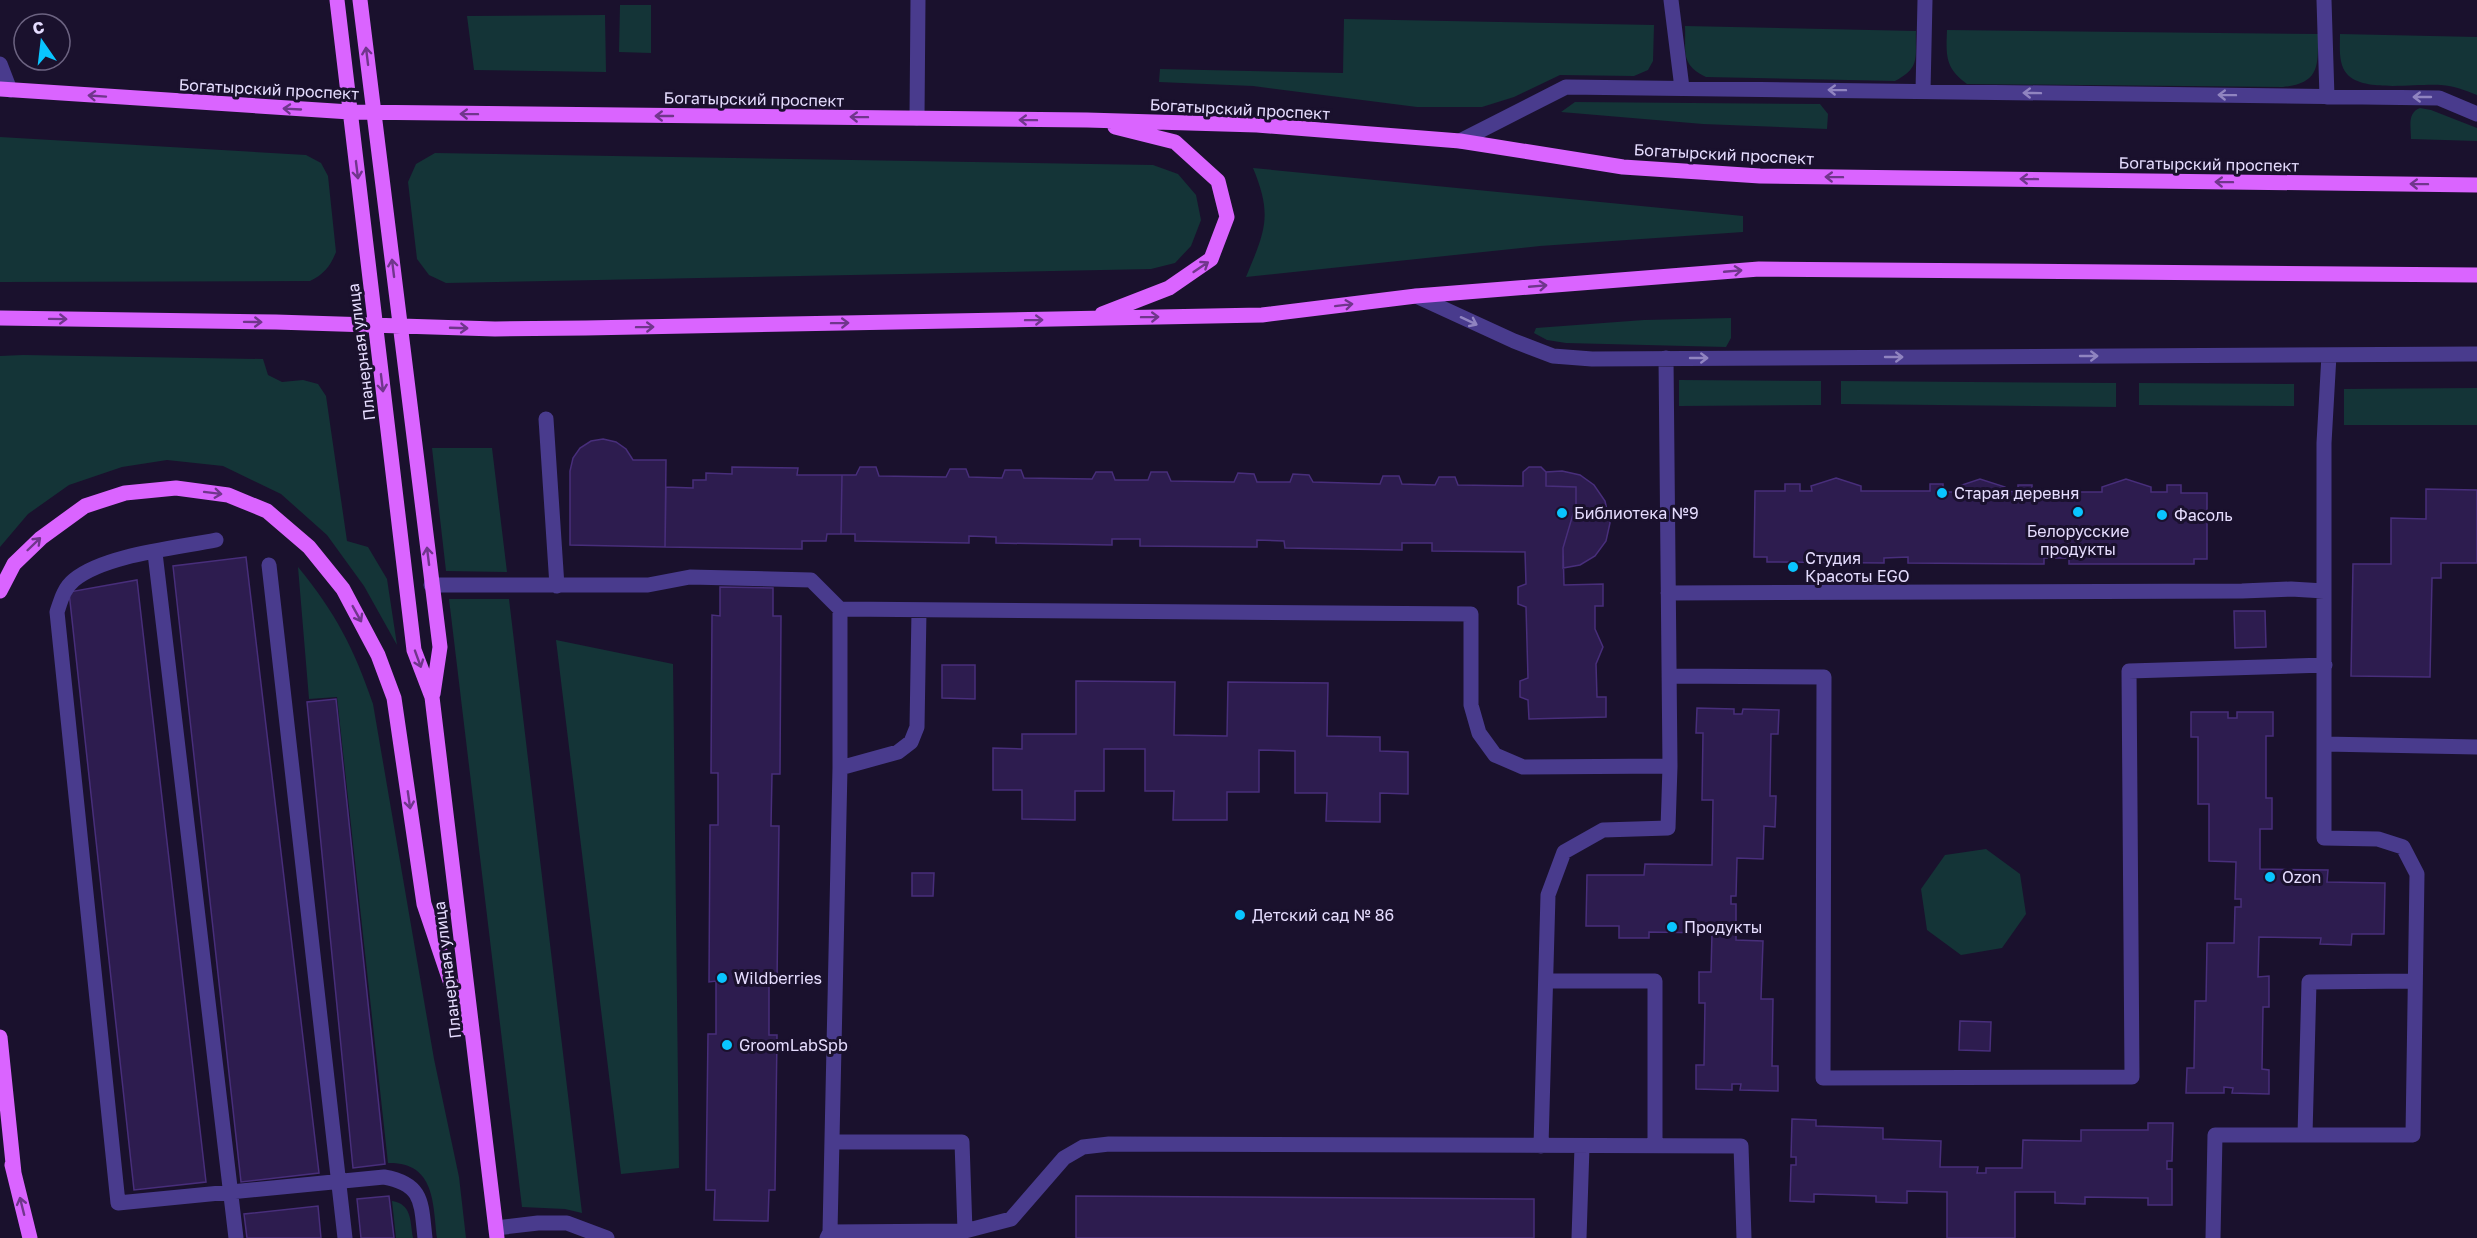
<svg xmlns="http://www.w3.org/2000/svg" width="2477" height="1238" font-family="'Golos Text',sans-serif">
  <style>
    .green { fill: #143437 }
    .building { fill: #2d1c4f; stroke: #482e7b; stroke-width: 1.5 }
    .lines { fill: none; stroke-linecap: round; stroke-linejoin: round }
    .minor { stroke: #493b8d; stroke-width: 15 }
    .major { stroke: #da64ff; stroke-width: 15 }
    .oneway { stroke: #70368c }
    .oneway2 { stroke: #9084c0 }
    .poi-dot { fill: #09c5ff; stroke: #1a112d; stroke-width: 2 }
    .labels { text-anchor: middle; stroke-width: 6; stroke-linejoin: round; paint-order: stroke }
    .street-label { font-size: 16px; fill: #e6ddff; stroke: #1a112d }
    .poi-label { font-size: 16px; fill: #e6ddff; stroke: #1a112d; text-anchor: start }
  </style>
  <rect width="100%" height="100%" fill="#1a112d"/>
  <path class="green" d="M620,5H651V53L619,52Z
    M605,15L606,72L474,70L467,16Z
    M1344,19L1654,25L1653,61L1648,70L1634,76L1560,75L1514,97L1482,107H1417L1253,86L1159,82L1160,69L1343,73Z
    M1685,26L1916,31C1915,57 1921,68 1895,81L1706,77C1680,64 1686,53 1685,26Z
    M1947,30L2318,34C2318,66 2320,83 2283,87L1967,84C1945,68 1946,56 1947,30Z
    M2340,34L2477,37V95C2465,90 2454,86 2441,85C2417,83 2363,93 2347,74C2338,64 2340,47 2340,34Z
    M1575,102L1820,104L1828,114L1827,129L1703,124L1561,112Z
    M2420,108L2431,110L2477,128V141L2411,139C2411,126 2407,113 2420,108Z
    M0,137L306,155L321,163L328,176L336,252C330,267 324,274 310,281L0,282Z
    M435,153L1153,165L1178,174L1196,195L1201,220L1191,246L1175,263L1151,269L446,283L429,275L417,259L408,182L416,164Z
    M1253,168L1743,216V232L1540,246L1246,277C1265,231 1273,216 1253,168Z
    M1731,318V338L1726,347L1566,343L1547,340L1534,333L1536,328L1644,320Z
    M23,355L263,359L268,375L282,382L303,380L318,384L326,396L347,541L368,547L387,579L397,645L364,586L327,535L281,494L223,466L167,460L122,467L69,485L28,514L0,547V356Z
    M1679,380L1821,381V405L1679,406Z
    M1841,381L2116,383V407L1841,404Z
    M2139,383L2294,384V406L2139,405Z
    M2477,388V425H2344V389Z
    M432,448H492L507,572L446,571Z
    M298,567C335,612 354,648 373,704L434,1059L459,1177L466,1238H437C433,1203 435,1162 388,1163L337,697L309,699Z
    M449,599H509L582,1213L565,1209L522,1207Z
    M556,640L673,664L679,1168L621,1174Z
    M1986,849L2020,874L2026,914L2002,948L1961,955L1927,930L1921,889L1945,855Z
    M392,1201C412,1204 410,1221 413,1238H396Z"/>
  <path class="building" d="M603,439L616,442L626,449L633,460H666L665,547L570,545V471L573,458L580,448L591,441Z
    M732,467L798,468L797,475H842L841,534H827L826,541H802V549L665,547L666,487L693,488V480H706V473L732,474Z
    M860,467H876L879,476L946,477L950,469H966L969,477L1002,478L1005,470H1021L1024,478L1092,479L1096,472H1112L1115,480H1148L1151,472H1167L1171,481L1234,482L1238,473L1254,474L1257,482H1290L1293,474L1309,475L1313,482L1380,484L1383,476H1399L1402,484L1435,485L1439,477H1455L1458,485L1523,486V472L1529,467H1541L1546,472V486L1576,487V504L1563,548L1564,585L1603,584V606H1595V629L1603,647L1596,664L1597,697H1606V717L1529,719L1528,700L1520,697V681L1528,678L1526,607L1518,604V587L1526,584L1525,552L1432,551V543H1402V550L1285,548L1284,541L1257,540V547L1140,546V539H1112V545L996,543V537L969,536V543L855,541V534H841L842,475H856Z
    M1562,471L1580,475L1594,485L1605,501L1610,523L1606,541L1595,556L1580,565L1563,568V548L1576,504V487L1546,486V472Z
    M1836,478L1861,486V491H1930V484H1943V492H1956V487L1980,479L2005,487V491L2018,492V485H2032V492H2102V487L2126,479L2151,487V492H2167V485H2181V493H2207V559H2194V564H2069V558H2044V564L1908,563V557L1884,558V563L1767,562V557H1754L1755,491H1785V484H1800V491H1812L1811,486Z
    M2426,489L2477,490V563H2441V578H2432L2430,677L2351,676L2353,564H2391V518L2426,519Z
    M246,557L319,1173L241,1182L173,566Z
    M137,580L206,1182L134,1190L69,592Z
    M720,587L773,588V616H781L780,774H772L771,826H779L777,982H769V1035H777L775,1190H769L768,1221L714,1220L715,1190H706L708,1034H716V981L709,982L710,825H718V773H711L712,615L720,616Z
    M2234,611H2265L2266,647L2235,648Z
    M942,665H975V699L942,698Z
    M1076,681L1175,682L1174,735L1227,736L1228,682L1328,683L1327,736L1380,737V751L1408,752V794L1380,793V822L1326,821L1327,793H1295V751L1259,750V792H1227V820H1173L1174,791H1145V749H1104V791H1075V820L1022,819V790H993V748L1022,749V734H1076Z
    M336,699L385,1164L353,1168L307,702Z
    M1697,708L1734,709V714H1742L1743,709L1779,710L1778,734H1771L1770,796H1776L1775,827L1764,826L1763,859L1737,858L1736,896H1731V904H1736V940L1763,941L1761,999H1773L1772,1066H1778V1091L1740,1090L1741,1084H1732V1090L1696,1089V1065H1704L1705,1003H1699V972H1711L1712,933L1649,932V938H1619V926H1586L1587,875H1644L1645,864L1712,865L1713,800H1702L1703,733H1696Z
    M2191,712H2228V718H2237V712H2273V736H2266V798H2272V829H2260V869L2328,870L2327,882L2385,883L2384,934H2352L2351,945L2320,944L2321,938L2259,937L2258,977L2269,976V1007H2263L2262,1069L2269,1070V1094L2232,1093L2233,1088L2224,1087V1093H2186L2187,1068H2194L2195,1001H2206L2207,943H2234L2235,907H2241V899H2235L2236,862L2209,861V804H2198V737H2191Z
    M912,873H934L933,896H912Z
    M1960,1021L1991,1022L1990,1051L1959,1050Z
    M1792,1119L1816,1120V1126L1883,1128V1139L1941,1141L1940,1167H1978L1977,1173H1986V1168H2022L2023,1140L2081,1141V1130H2148V1123H2173L2172,1161H2167V1169H2172V1205H2148V1198L2085,1197V1204L2055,1203V1192H2015V1238H1947V1192L1907,1191V1203L1876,1202V1196L1814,1194V1202L1790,1201L1791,1165H1796V1157H1791Z
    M389,1196L394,1238H361L357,1199Z
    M1076,1196L1534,1199V1238H1076Z
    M318,1206L321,1238H247L244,1214Z"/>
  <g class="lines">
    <path class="minor" d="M1671,0L1682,88
      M2324,0L2327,97
      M0,64L10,90
      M1923,91L1925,0
      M917,118L918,0
      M1460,141L1566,87L2439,98L2477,114
      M1416,296L1514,341L1553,356L1592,359L2477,354
      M546,419L557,586
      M216,540C176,548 104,555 74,580C64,588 61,600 57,612L118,1203L384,1177C424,1184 421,1204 425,1238
      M155,553L236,1238
      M269,565L345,1238
      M431,585H648L690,577L811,580L840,609
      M1668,593L2242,591L2291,589L2324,591
      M1669,676L1824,677L1823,1078L2132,1077L2129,671L2325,665
      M2324,744L2477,747
      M840,768L898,752L911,742L917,727L919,611
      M1546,981H1655V1146
      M2305,1135L2309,982L2415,981
      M832,1142H962L965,1231
      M1541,1146L1548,895L1564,852L1603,830L1668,828L1670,766L1666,358
      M496,1228L538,1223H567L607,1238
      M830,1232L840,768V609L1471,614V705L1479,733L1495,755L1523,767L1670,766
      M827,1238L830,1232L965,1231L1011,1219L1064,1158L1083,1147L1109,1144L1741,1146L1744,1238
      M1579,1238L1582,1147
      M2213,1238L2215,1135H2413L2417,874L2403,847L2378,839L2324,838V443L2329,355"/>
    <path class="major" d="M337,0L414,650L432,697L497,1238
      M360,0L440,647L433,694
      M0,89L350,112L1087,120L1257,125L1460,141L1623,167L1760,176L2477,185
      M1102,314L1169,288L1211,259L1227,217L1218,181L1175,142L1115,127
      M0,318L276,322L495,329L586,328L1262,315L1416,296L1759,269L2477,275
      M0,591L14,564L41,538L85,506L125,493L176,488L228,495L267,511L309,547L343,589L378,655L394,698L424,904L466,1028
      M0,1037L14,1173
      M12,1165L30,1238"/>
  </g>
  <defs><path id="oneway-shaft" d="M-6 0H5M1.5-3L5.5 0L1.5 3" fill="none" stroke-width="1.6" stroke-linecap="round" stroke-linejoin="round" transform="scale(1.5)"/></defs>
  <g class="oneway">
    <use href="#oneway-shaft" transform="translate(367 56) rotate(-97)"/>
    <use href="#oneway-shaft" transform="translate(97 96) rotate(-176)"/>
    <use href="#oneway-shaft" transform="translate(292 109) rotate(-177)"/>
    <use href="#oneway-shaft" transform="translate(469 114) rotate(-179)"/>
    <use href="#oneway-shaft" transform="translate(664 116) rotate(-180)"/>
    <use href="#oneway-shaft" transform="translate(859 117) rotate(-179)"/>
    <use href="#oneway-shaft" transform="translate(1028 120) rotate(-179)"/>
    <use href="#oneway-shaft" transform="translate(357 170) rotate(83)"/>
    <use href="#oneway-shaft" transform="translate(1834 177) rotate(-179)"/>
    <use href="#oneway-shaft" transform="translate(2029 179) rotate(-179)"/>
    <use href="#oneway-shaft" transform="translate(2224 182) rotate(-179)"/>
    <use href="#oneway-shaft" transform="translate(2419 184) rotate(-179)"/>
    <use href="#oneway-shaft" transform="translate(1201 267) rotate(-34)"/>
    <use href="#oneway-shaft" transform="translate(393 268) rotate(-97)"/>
    <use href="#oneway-shaft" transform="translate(1733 271) rotate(-5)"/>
    <use href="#oneway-shaft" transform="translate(1538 286) rotate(-5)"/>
    <use href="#oneway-shaft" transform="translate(1344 305) rotate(-7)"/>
    <use href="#oneway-shaft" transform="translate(1150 317) rotate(-1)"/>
    <use href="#oneway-shaft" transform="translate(58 319) rotate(1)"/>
    <use href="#oneway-shaft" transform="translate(1034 320) rotate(-1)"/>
    <use href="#oneway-shaft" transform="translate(253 322) rotate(1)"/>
    <use href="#oneway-shaft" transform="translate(840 323) rotate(-1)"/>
    <use href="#oneway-shaft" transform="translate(645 327) rotate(-1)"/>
    <use href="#oneway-shaft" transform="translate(459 328) rotate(2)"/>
    <use href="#oneway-shaft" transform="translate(382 383) rotate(83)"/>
    <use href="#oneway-shaft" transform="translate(213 493) rotate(7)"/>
    <use href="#oneway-shaft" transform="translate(34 544) rotate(-44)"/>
    <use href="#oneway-shaft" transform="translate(428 556) rotate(-97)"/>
    <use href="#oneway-shaft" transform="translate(357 614) rotate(61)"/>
    <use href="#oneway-shaft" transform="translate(418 659) rotate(70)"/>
    <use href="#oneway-shaft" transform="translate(409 800) rotate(82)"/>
    <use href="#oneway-shaft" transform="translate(22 1206) rotate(-104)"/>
  </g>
  <g class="oneway2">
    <use href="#oneway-shaft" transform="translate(1837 90) rotate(-179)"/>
    <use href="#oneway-shaft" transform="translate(2032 93) rotate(-179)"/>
    <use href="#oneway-shaft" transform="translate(2227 95) rotate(-179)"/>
    <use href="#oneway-shaft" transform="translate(2422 97) rotate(-180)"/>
    <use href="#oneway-shaft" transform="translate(1469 321) rotate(25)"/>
    <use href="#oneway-shaft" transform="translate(2089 356)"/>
    <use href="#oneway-shaft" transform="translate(1894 357)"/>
    <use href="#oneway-shaft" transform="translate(1699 358)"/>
  </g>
  <g class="poi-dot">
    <circle cx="1942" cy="493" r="6"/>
    <circle cx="2078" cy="512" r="6"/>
    <circle cx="1562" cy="513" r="6"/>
    <circle cx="2162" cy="515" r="6"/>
    <circle cx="1793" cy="567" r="6"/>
    <circle cx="2270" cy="877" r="6"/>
    <circle cx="1240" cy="915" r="6"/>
    <circle cx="1672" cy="927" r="6"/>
    <circle cx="722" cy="978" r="6"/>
    <circle cx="727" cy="1045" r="6"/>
  </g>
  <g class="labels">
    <g class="street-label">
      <text transform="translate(269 89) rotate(3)" y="6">Богатырский проспект</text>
      <text transform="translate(754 99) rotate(1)" y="6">Богатырский проспект</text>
      <text transform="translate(1240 109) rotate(3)" y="6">Богатырский проспект</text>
      <text transform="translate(1724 154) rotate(3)" y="6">Богатырский проспект</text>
      <text transform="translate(2209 164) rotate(1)" y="6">Богатырский проспект</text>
      <text transform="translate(361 352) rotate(-97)" y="6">Планерная улица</text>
      <text transform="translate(447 970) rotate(-97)" y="6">Планерная улица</text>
    </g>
    <g class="poi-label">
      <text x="1954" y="499">Старая деревня</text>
      <text x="1574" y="519">Библиотека №9</text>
      <text x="2174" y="521">Фасоль</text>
      <text x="2078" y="537" text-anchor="middle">Белорусские<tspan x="2078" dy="18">продукты</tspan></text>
      <text x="1805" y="564">Студия<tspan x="1805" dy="18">Красоты EGO</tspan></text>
      <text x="2282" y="883">Ozon</text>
      <text x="1252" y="921">Детский сад № 86</text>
      <text x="1684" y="933">Продукты</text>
      <text x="734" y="984">Wildberries</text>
      <text x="739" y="1051">GroomLabSpb</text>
    </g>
  </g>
  <g transform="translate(42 42) rotate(346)"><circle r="28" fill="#1a112d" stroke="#6c6381" stroke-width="1.5"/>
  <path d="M0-4.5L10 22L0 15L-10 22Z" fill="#09c5ff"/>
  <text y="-9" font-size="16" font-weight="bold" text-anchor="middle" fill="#e6ddff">С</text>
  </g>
</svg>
